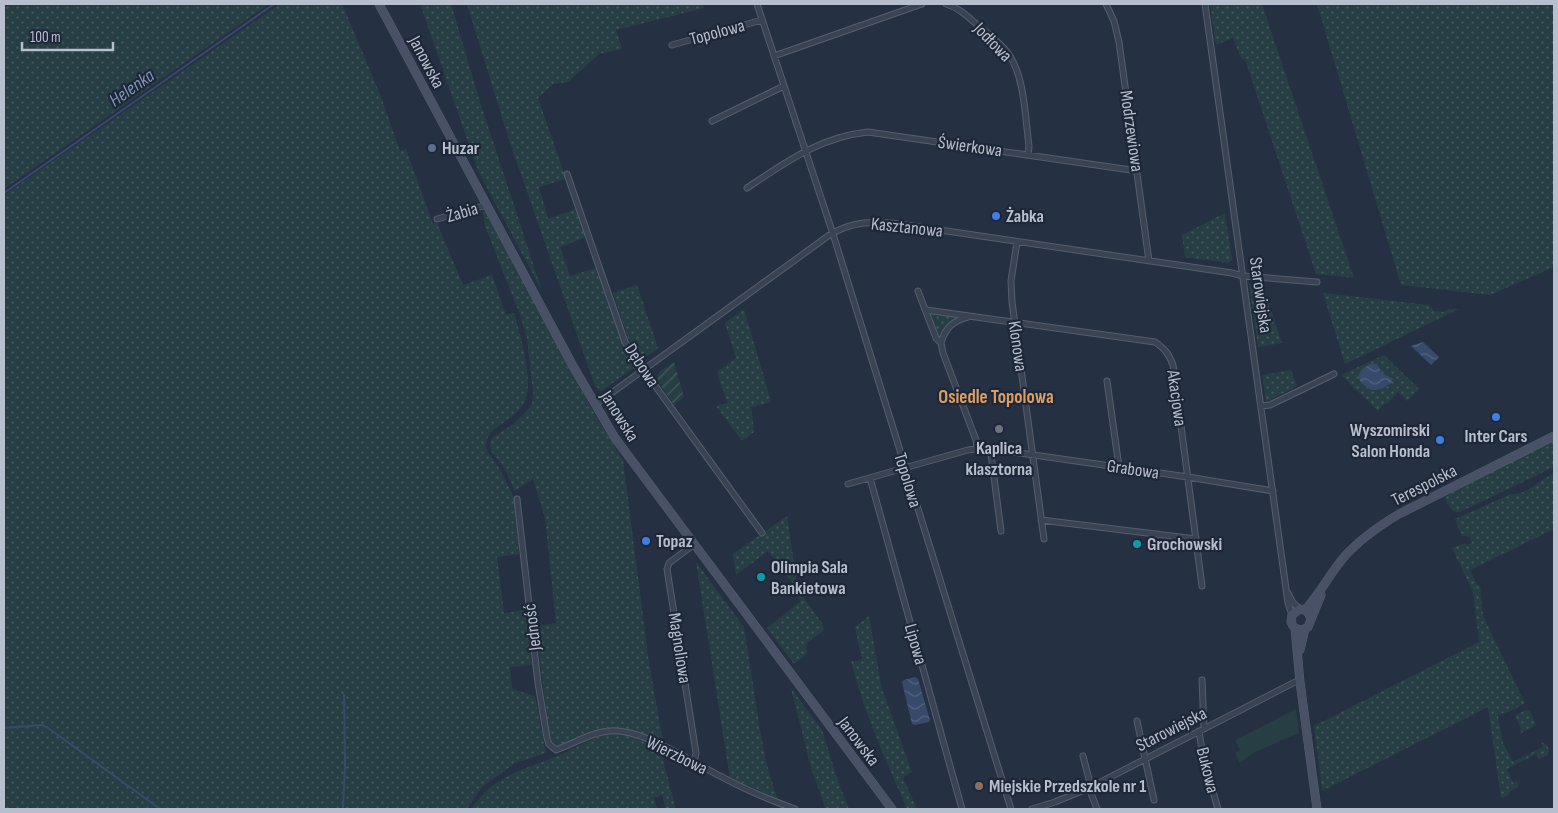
<svg xmlns="http://www.w3.org/2000/svg" width="1558" height="813" font-family="'Sofia Sans Condensed',sans-serif">
  <style>
    .grass { fill: url(#grass-dots) }
    .park { fill: #273f44 }
    .garden { fill: url(#garden-furrows) }
    .water { fill: url(#water-waves) }
    .lines { fill: none; stroke-linecap: round; stroke-linejoin: round }
    .stream { stroke: #384a6b; stroke-width: 2 }
    .street-casing { stroke: #555e6d; stroke-width: 7 }
    .secondary-casing { stroke: #555e6d; stroke-width: 9 }
    .street { stroke: #3a4353; stroke-width: 5 }
    .secondary { stroke: #485166; stroke-width: 8 }
    .service-dot { fill: #5c6f8a; stroke: #1e2738; stroke-width: 2 }
    .shop-dot { fill: #3f7fe0; stroke: #1e2738; stroke-width: 2 }
    .worship-dot { fill: #6b7280; stroke: #1e2738; stroke-width: 2 }
    .culture-dot { fill: #0f9aa8; stroke: #1e2738; stroke-width: 2 }
    .education-dot { fill: #8d6e63; stroke: #1e2738; stroke-width: 2 }
    .labels { text-anchor: middle; stroke-width: 4.5; stroke-linejoin: round; paint-order: stroke }
    .street-label { font-size: 18px; fill: #b7becd; stroke: #1e2738 }
    .poi-label { font-size: 18px; font-weight: bold; fill: #b7becd; stroke: #1e2738; text-anchor: start }
    .water-label { font-size: 19px; font-style: italic; fill: #7d92b5; stroke: #1e2738 }
    .neighbourhood-label { font-size: 19px; font-weight: bold; fill: #db9e63; stroke: #1e2738 }
  </style>
  <defs>
    <pattern id="grass-dots" width="8" height="8" patternUnits="userSpaceOnUse" patternTransform="scale(1.25)"><rect width="8" height="8" fill="#273f44"/><path d="M2 2h.1M6 6h.1" fill="none" stroke="#44595e" stroke-width="1.8" stroke-linecap="round"/></pattern>
    <pattern id="garden-furrows" width="10" height="10" patternUnits="userSpaceOnUse" patternTransform="scale(1.25)"><rect width="10" height="10" fill="#273f44"/><path d="M-1 1l2-2M0 10L10 0M9 11l2-2" fill="none" stroke="#44595e"/></pattern>
    <pattern id="water-waves" width="16" height="10" patternUnits="userSpaceOnUse" patternTransform="scale(1.25)"><rect width="16" height="10" fill="#384a6b"/><path d="M0 5q4-4 8 0t8 0" fill="none" stroke="#53627f"/></pattern>
  </defs>
  <rect width="100%" height="100%" fill="#253043"/>
  <path class="grass" d="M4,4H269L4,189Z
    M280,4H342L380,94L400,151L406,149L433,224L437,223L463,285L492,275L506,315L514,313C520,334 536,385 523,405C516,416 499,424 490,433L487,439L486,446L488,452L500,469L514,498L519,554L497,557L504,613L525,610L532,665L510,667L512,689L535,696L546,753L515,763L482,787L467,809H4V195Z
    M420,4H451L481,105L542,291L479,173Z
    M467,4H703L704,8L616,30L622,49L599,54L568,82L553,84L538,98L566,179L539,187L548,219L576,209L586,237L560,247L570,276L596,268L625,351L634,361L637,366L601,391L595,386L510,143Z
    M1210,4H1262L1354,278L1316,274L1245,59L1242,60L1233,38L1216,45Z
    M1317,4H1479L1481,5L1485,4H1554V267L1490,295L1401,285Z
    M483,212H485L590,406L623,460L649,663L663,741C641,734 615,722 591,732C583,736 573,744 563,746C556,747 552,741 549,735L536,626L556,623L545,518L533,479L515,491L503,466L491,451L490,442L492,438L513,424L525,413L532,404L533,393L527,338L519,312L485,226Z
    M1225,213L1232,259L1229,263L1185,257L1182,235Z
    M1249,284L1263,286L1282,343L1258,347Z
    M637,285L658,348L643,359L628,338L613,293Z
    M1323,293L1429,305L1434,311L1443,312L1449,309H1459L1345,364Z
    M744,309L771,402L751,407L754,432L742,441L716,406L727,403L717,372L736,358L725,323Z
    M929,313L955,316V317L944,328L939,337Z
    M1384,355L1419,389L1407,401L1398,392L1387,404L1385,403L1378,411L1341,375Z
    M1291,370L1297,386L1266,402L1262,375Z
    M1551,441L1554,442V467L1460,512C1451,513 1449,506 1445,498L1452,492Z
    M1554,473V529L1470,570L1477,585H1480L1483,616L1525,703L1513,710L1498,715L1503,743L1513,762L1543,747L1541,743C1546,742 1548,747 1549,750L1548,755L1539,759L1536,754L1507,769L1513,783L1518,781L1519,785L1516,788L1510,792L1509,795L1501,799L1488,707L1322,791L1314,726L1479,642L1473,592L1452,548L1465,543L1467,545L1472,543L1470,537L1461,535L1455,519L1511,494C1525,496 1542,479 1554,473Z
    M787,516L798,590L822,623L824,630L806,644L807,654L794,664L767,628L800,602L798,590L768,551L736,575L733,554Z
    M696,562L744,627L761,736L767,765L777,798L730,778Z
    M869,616L882,689L912,772L903,778L917,809H907C886,761 864,712 851,661H858L862,659L855,627Z
    M791,688L822,730L839,784L849,809H826L811,768Z
    M1526,710L1530,711L1536,725L1521,733L1519,730L1521,729L1515,715Z
    M604,734H624L655,746L660,749L676,809H666L662,795L654,798L657,809H471C495,773 526,770 562,754C576,747 590,740 604,734Z"/>
  <path class="park" d="M1296,709L1299,733L1253,753L1240,763L1235,753L1240,750L1235,740Z"/>
  <path class="garden" d="M674,362L684,397L674,405L657,380L659,372Z"/>
  <path class="water" d="M1423,342L1439,357L1431,365L1411,346Z
    M1371,364H1377L1382,373L1393,379L1391,383C1386,386 1381,390 1375,390C1369,391 1357,382 1359,375C1360,369 1367,366 1371,364Z
    M915,677L918,679L930,720L929,722L915,725L912,724L902,682L904,680Z"/>
  <g class="lines">
    <path class="stream" d="M4,193L274,4
      M4,728L42,725L51,730L160,809
      M343,809L345,766L344,695"/>
    <defs>
      <path id="street" d="M757,4L833,234L1011,809
        M946,4C960,8 969,18 980,27C990,35 1000,43 1008,53C1025,77 1025,117 1029,146L1028,155
        M1106,4L1114,21L1119,42L1149,261
        M1205,4L1288,603L1292,615
        M672,45L762,20
        M774,56L922,4
        M712,121L784,86
        M567,174L625,342L651,380L762,533
        M747,188C786,162 820,137 868,132L1131,170H1137
        M437,219L487,205
        M1017,242L1011,281L1012,302L1044,539
        M918,291L936,338L941,343L943,353L976,440L977,448
        M926,310L1155,342C1165,349 1169,354 1173,365L1202,586
        M941,343C945,328 953,321 968,317
        M1107,381L1119,467
        M595,405L828,236C851,221 872,221 899,224L1232,273L1243,276L1317,282
        M1261,406L1270,405L1334,374
        M992,449L991,454L1001,531
        M870,478L962,809
        M848,484L968,450L984,448L1188,477L1273,491
        M517,499L538,683L547,738L549,744L556,750C573,744 592,732 610,731C642,728 693,763 722,777C746,790 770,800 795,809
        M1041,520L1196,539
        M693,545L669,563L667,569L696,753L694,762
        M1288,593L1293,603L1300,609
        M1202,680L1204,729
        M1137,721L1154,800
        M1199,731L1203,757L1218,809
        M1083,756L1091,787
        M1089,788L1097,809
        M1032,809L1055,802L1089,788L1295,682H1300"/>
      <path id="secondary" d="M379,4L573,366L615,438L892,809
        M1305,610C1320,593 1330,574 1344,557C1360,539 1379,526 1399,514L1554,436
        M1311,618L1307,611L1300,609L1292,615L1291,622C1294,630 1301,632 1308,627L1321,595
        M1295,628L1300,682L1317,809
        M1300,650L1305,629"/>
    </defs>
    <use href="#street" class="street-casing"/>
    <use href="#secondary" class="secondary-casing"/>
    <use href="#street" class="street"/>
    <use href="#secondary" class="secondary"/>
  </g>
  <circle class="service-dot" cx="432" cy="148" r="5"/>
  <g class="shop-dot">
    <circle cx="996" cy="216" r="5"/>
    <circle cx="1496" cy="417" r="5"/>
    <circle cx="1440" cy="440" r="5"/>
    <circle cx="646" cy="541" r="5"/>
  </g>
  <circle class="worship-dot" cx="999" cy="429" r="5"/>
  <g class="culture-dot">
    <circle cx="1137" cy="544" r="5"/>
    <circle cx="761" cy="577" r="5"/>
  </g>
  <circle class="education-dot" cx="979" cy="786" r="5"/>
  <g class="labels">
    <g class="street-label">
      <text transform="translate(717 32) rotate(-15)" y="6">Topolowa</text>
      <text transform="translate(993 42) rotate(46)" y="6">Jodłowa</text>
      <text transform="translate(427 62) rotate(62)" y="6">Janowska</text>
      <text transform="translate(1132 131) rotate(82)" y="6">Modrzewiowa</text>
      <text transform="translate(970 146) rotate(8)" y="6">Świerkowa</text>
      <text transform="translate(462 212) rotate(-16)" y="6">Żabia</text>
      <text transform="translate(907 227) rotate(6)" y="6">Kasztanowa</text>
      <text transform="translate(1261 295) rotate(82)" y="6">Starowiejska</text>
      <text transform="translate(1018 346) rotate(82)" y="6">Klonowa</text>
      <text transform="translate(642 365) rotate(57)" y="6">Dębowa</text>
      <text transform="translate(1177 398) rotate(82)" y="6">Akacjowa</text>
      <text transform="translate(620 416) rotate(58)" y="6">Janowska</text>
      <text transform="translate(1133 469) rotate(8)" y="6">Grabowa</text>
      <text transform="translate(908 480) rotate(73)" y="6">Topolowa</text>
      <text transform="translate(1424 485) rotate(-27)" y="6">Terespolska</text>
      <text transform="translate(532 627) rotate(-97)" y="6">Jedność</text>
      <text transform="translate(916 644) rotate(74)" y="6">Lipowa</text>
      <text transform="translate(680 648) rotate(81)" y="6">Magnoliowa</text>
      <text transform="translate(1171 729) rotate(-27)" y="6">Starowiejska</text>
      <text transform="translate(859 741) rotate(53)" y="6">Janowska</text>
      <text transform="translate(677 755) rotate(26)" y="6">Wierzbowa</text>
      <text transform="translate(1208 770) rotate(76)" y="6">Bukowa</text>
    </g>
    <g class="poi-label">
      <text x="442" y="154">Huzar</text>
      <text x="1006" y="222">Żabka</text>
      <text x="1430" y="436" text-anchor="end">Wyszomirski<tspan x="1430" dy="21">Salon Honda</tspan></text>
      <text x="1496" y="442" text-anchor="middle">Inter Cars</text>
      <text x="999" y="454" text-anchor="middle">Kaplica<tspan x="999" dy="21">klasztorna</tspan></text>
      <text x="656" y="547">Topaz</text>
      <text x="1147" y="550">Grochowski</text>
      <text x="771" y="573">Olimpia Sala<tspan x="771" dy="21">Bankietowa</tspan></text>
      <text x="989" y="792">Miejskie Przedszkole nr 1</text>
    </g>
    <g class="water-label">
      <text transform="translate(131 87) rotate(-35)" y="7">Helenka</text>
    </g>
    <g class="neighbourhood-label">
      <text x="996" y="403">Osiedle Topolowa</text>
    </g>
  </g>
  <rect width="1558" height="813" fill="none" stroke="#b7becd" stroke-width="10"/>
  <path d="M22 42v8h91v-8" fill="none" stroke="#b7becd" stroke-width="2.5"/>
  <text x="30" y="42" font-size="15" fill="#b7becd" stroke="#1e2738" stroke-width="4" paint-order="stroke">100 m</text>
</svg>
